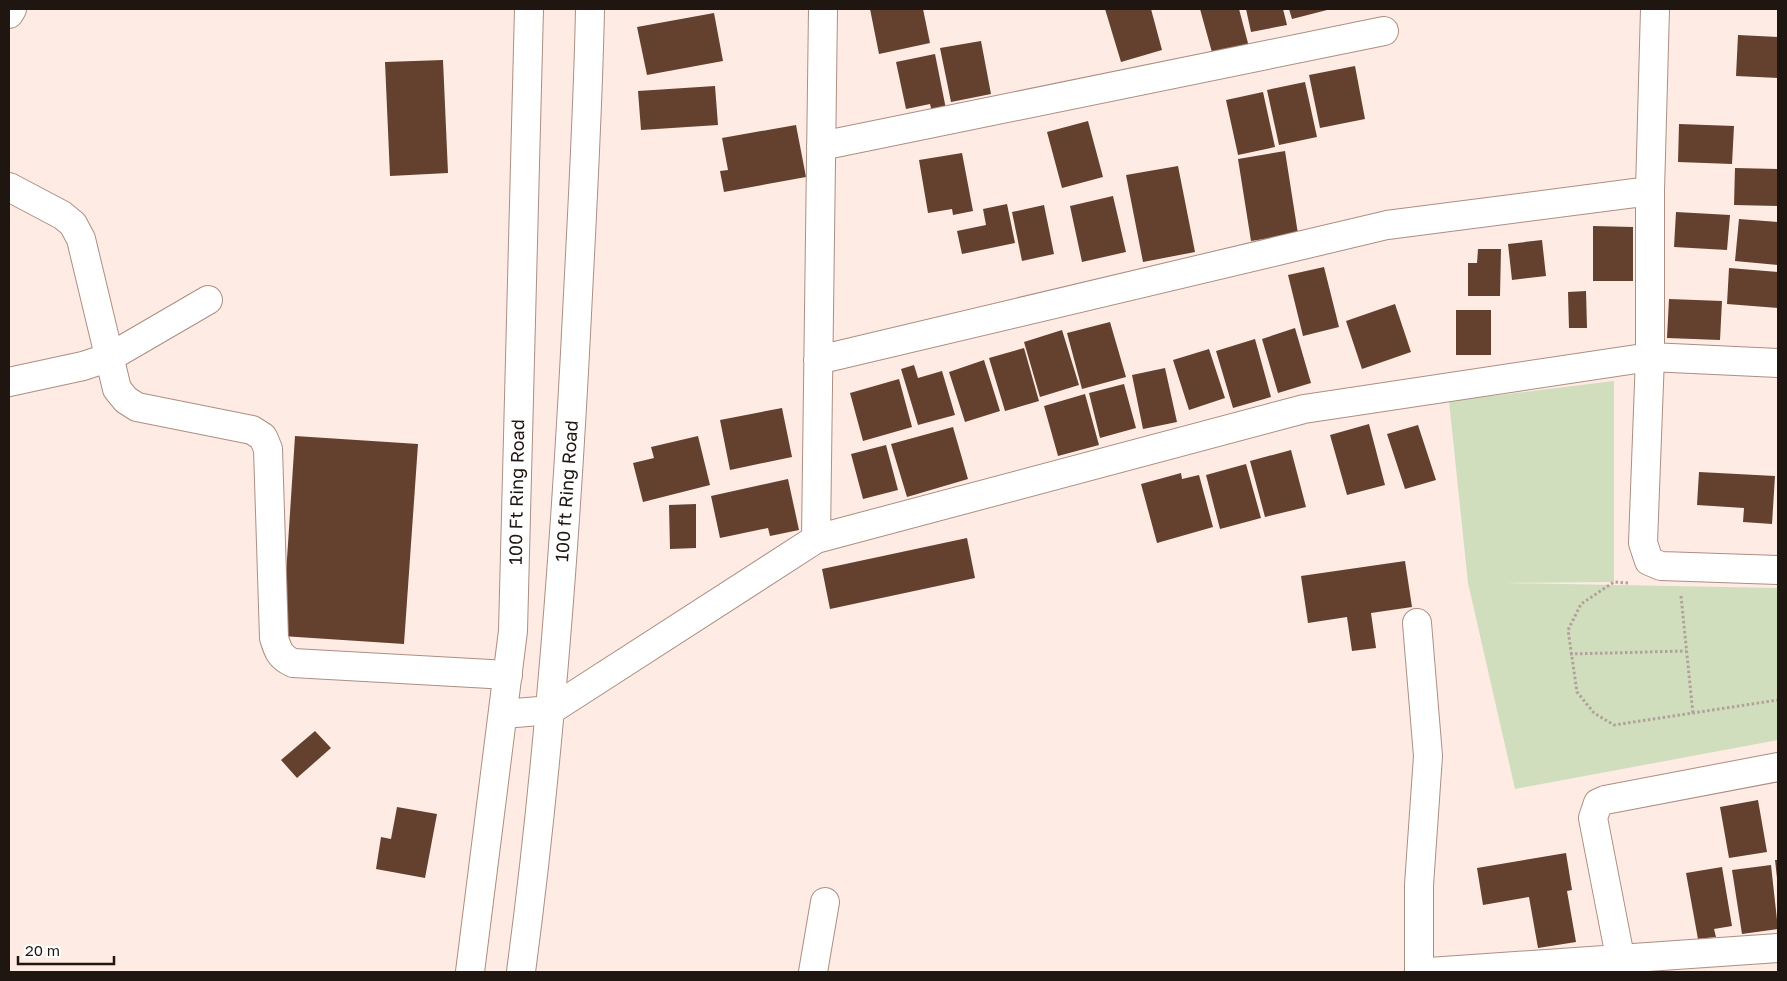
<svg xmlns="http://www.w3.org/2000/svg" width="1787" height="981" font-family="'Golos Text',sans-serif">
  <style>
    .green { fill: #d0debe }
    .building { fill: #64402f }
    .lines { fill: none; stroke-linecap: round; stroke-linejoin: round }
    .minor-casing { stroke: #ab8f82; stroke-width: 30 }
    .major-casing { stroke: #ab8f82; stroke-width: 30 }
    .path { stroke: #b1a19a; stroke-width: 3; stroke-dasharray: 2.5 2.5; stroke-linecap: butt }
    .minor { stroke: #fff; stroke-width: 28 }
    .major { stroke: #fff; stroke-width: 28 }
    .labels { text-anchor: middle; stroke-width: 5; stroke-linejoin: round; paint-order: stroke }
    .street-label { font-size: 18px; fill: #201611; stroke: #fff }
  </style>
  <rect width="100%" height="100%" fill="#feebe3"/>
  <path class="green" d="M1614,381V582L1505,583L1778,588V740L1515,789L1468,583L1449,401Z"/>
  <path class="building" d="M870,9H923L930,43L879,54Z
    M1105,9H1151L1162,50L1121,62Z
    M1200,9H1239L1249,47L1213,56Z
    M1246,9H1283L1287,25L1251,32Z
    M1289,9H1331L1292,19Z
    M714,13L723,61L647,75L637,27Z
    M1738,35L1778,37V78L1736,76Z
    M981,41L991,94L951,102L940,48Z
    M935,54L946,109L932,112L930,104L906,109L896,62Z
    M443,60L448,173L390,176L385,62Z
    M1355,66L1365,119L1320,128L1309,75Z
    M1305,82L1317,137L1279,145L1267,90Z
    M715,86L718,125L641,130L638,91Z
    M1263,92L1275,147L1238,155L1226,100Z
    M1088,121L1103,177L1062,188L1047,132Z
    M1679,124L1734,126L1732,164L1678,162Z
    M796,125L806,177L724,192L720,171L728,170L722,138Z
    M1285,151L1298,234L1251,241L1238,159Z
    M962,153L973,211L953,215L952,209L928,213L919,160Z
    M1178,166L1195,252L1143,262L1126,175Z
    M1735,168L1778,169V206L1734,205Z
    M1113,196L1126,252L1082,262L1070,206Z
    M1007,204L1015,243L962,254L957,231L986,225L983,209Z
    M1044,205L1054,254L1022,261L1012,212Z
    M1676,212L1730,215L1727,250L1674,247Z
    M1739,219L1778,222V265L1735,261Z
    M1593,226L1633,227V281H1593Z
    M1542,240L1546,276L1512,280L1508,244Z
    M1478,249H1501L1500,296H1468V263H1477Z
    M1324,267L1339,327L1303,336L1288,275Z
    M1729,268L1778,272V308L1727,304Z
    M1586,291L1587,328H1569L1568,292Z
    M1669,299L1722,301L1720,340L1667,338Z
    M1395,304L1411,352L1362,369L1346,321Z
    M1456,310H1491V355H1456Z
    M1110,322L1126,377L1082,389L1067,333Z
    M1295,328L1311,383L1278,393L1262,339Z
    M1062,330L1079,385L1040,397L1024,342Z
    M1255,339L1271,397L1233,408L1216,351Z
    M1024,348L1039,401L1005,411L989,358Z
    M1209,349L1225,398L1189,410L1173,360Z
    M984,360L1000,411L965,422L949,372Z
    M914,365L918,378L942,371L955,415L918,425L901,369Z
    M1165,368L1177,422L1143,429L1132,375Z
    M899,379L912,427L863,441L850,393Z
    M1124,384L1136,428L1100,438L1089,393Z
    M1085,394L1099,445L1058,456L1044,406Z
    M782,408L792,457L730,470L720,420Z
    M1369,424L1385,485L1347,495L1330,435Z
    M1418,425L1436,480L1405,489L1387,434Z
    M953,427L968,479L907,497L891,444Z
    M295,436L418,444L404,644L282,636Z
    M698,436L710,485L643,502L633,463L654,458L651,447Z
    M886,445L898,490L863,499L851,454Z
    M1291,450L1306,507L1265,517L1250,461Z
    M1246,464L1261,518L1220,529L1206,475Z
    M1699,472L1775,476L1772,524L1743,522L1744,508L1697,505Z
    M1181,473L1182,479L1199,475L1213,527L1157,543L1141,484Z
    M788,479L799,530L770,536L768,528L720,538L711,496Z
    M696,504V548L670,549L669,505Z
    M967,538L975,578L830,609L822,569Z
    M1405,561L1412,607L1371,613L1376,648L1352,651L1347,617L1308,623L1301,576Z
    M315,731L331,748L297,778L281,760Z
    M1758,800L1767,852L1729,858L1720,807Z
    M397,807L437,814L425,878L376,869L381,837L391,839Z
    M1566,853L1572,890L1567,891L1576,942L1538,948L1529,897L1483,905L1477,868Z
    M1775,860H1778V878H1777Z
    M1771,865L1778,929L1742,934L1732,870Z
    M1722,867L1732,926L1714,929L1716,937L1698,939L1686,873Z"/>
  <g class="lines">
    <defs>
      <path id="minor" d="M1655,9L1650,191V357L1643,543L1649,561L1661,566L1778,570
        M9,14L12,9
        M821,146L1384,31
        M9,187L62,215L73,224L81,239L117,389L126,400L137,407L252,430L263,437L268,449L274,638C278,651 280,657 293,663L508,675
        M818,360L1387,225L1650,191
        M9,382L83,366L110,357L208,300
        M816,539L823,9
        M1417,623L1428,756L1419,885V972
        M504,714L551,710L816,539L1304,409L1650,357L1778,363
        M1620,957L1593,818L1598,803L1605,800L1778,767
        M813,972L825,902
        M1429,972L1778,948"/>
      <path id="major" d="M470,972L513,631L529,9
        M521,972C550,754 566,535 577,314C582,213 588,111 590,9"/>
    </defs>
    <use href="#minor" class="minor-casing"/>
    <use href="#major" class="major-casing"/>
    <path class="path" d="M1628,583L1614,582L1581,604L1568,630L1577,692L1594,713L1614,725L1778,700
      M1681,596L1693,714
      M1570,654L1686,651"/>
    <use href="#minor" class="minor"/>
    <use href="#major" class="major"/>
  </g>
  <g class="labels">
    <g class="street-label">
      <text transform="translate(567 491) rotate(-86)" y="6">100 ft Ring Road</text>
      <text transform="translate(517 492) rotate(-89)" y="6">100 Ft Ring Road</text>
    </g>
  </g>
  <rect width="1787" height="981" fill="none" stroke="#201611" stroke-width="20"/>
  <path d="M18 956v8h96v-8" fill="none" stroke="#201611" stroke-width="2.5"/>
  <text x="25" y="956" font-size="15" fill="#201611" stroke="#ffffff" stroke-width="4" paint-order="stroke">20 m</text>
</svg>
